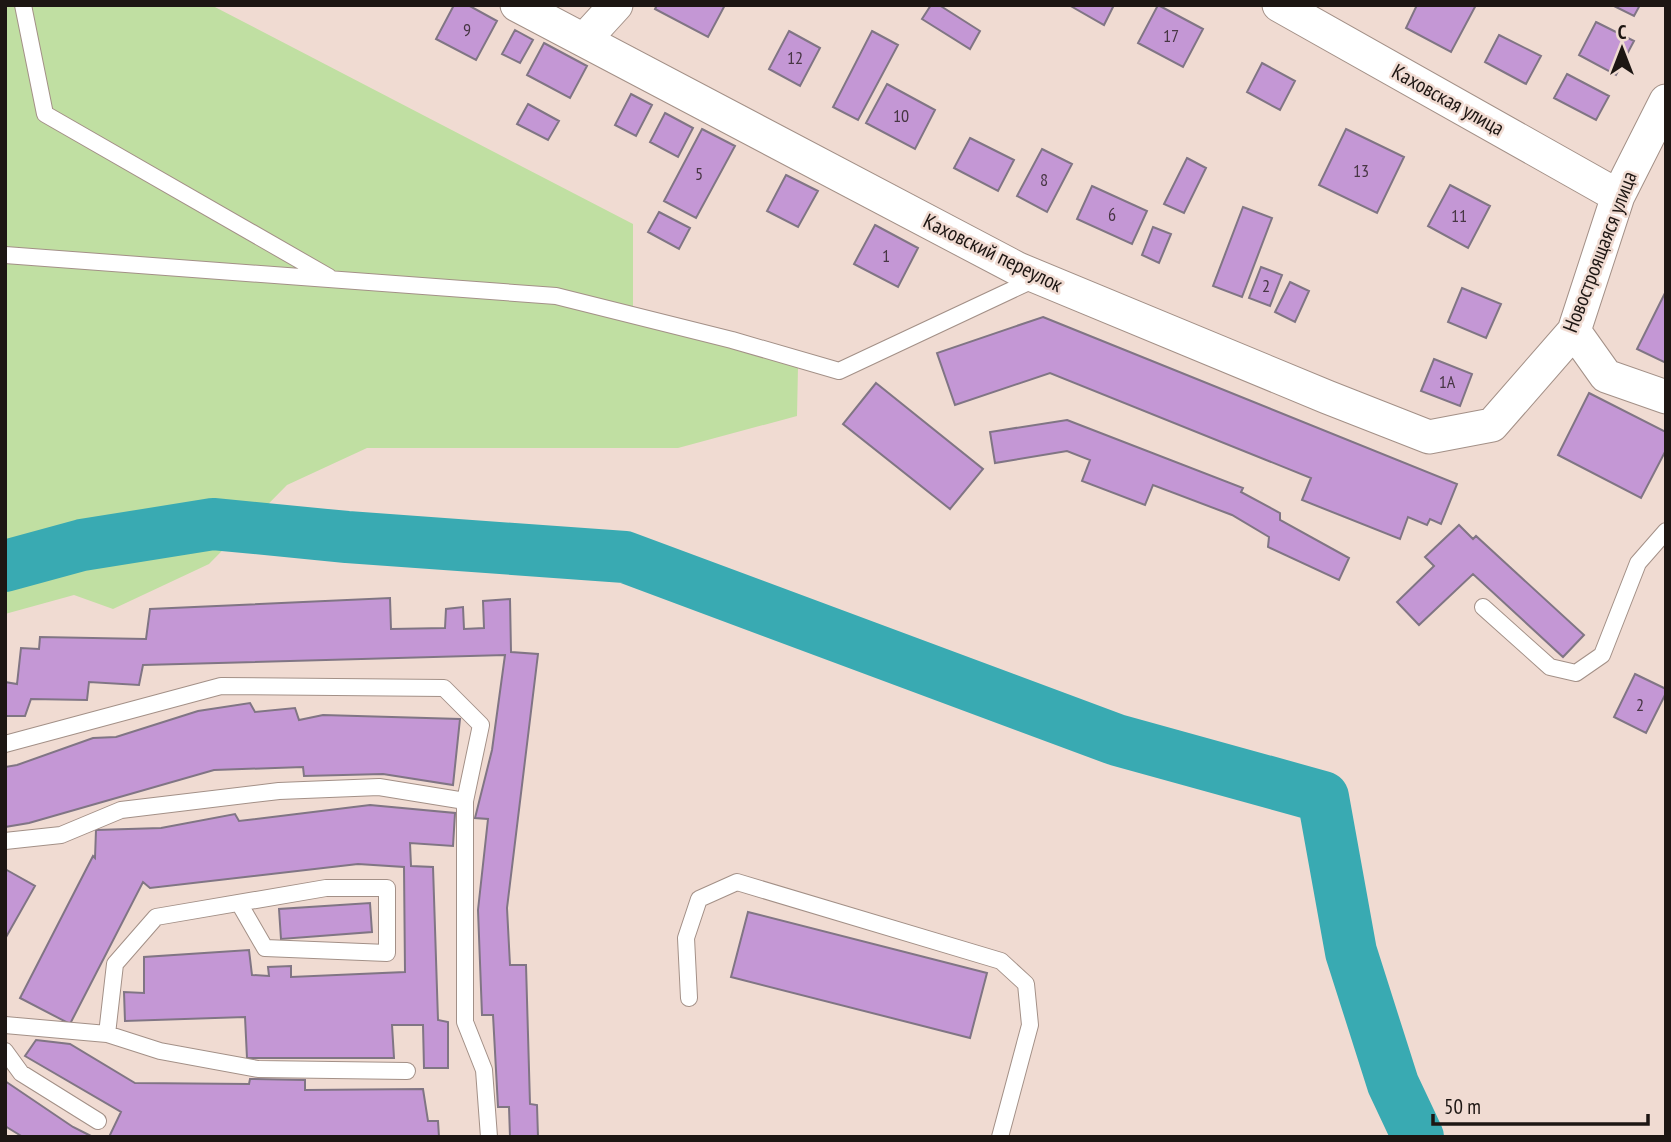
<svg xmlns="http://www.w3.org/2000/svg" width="1671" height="1142" font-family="'PT Sans Narrow',sans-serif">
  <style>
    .green { fill: #c0dfa2 }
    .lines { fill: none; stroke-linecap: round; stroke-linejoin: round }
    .river { stroke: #39aab2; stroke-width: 52 }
    .building { fill: #c497d5; stroke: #807584; stroke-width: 2 }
    .lane-casing { stroke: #a39087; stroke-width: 18 }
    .street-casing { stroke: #a39087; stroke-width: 35 }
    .lane { stroke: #fff; stroke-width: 16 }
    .street { stroke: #fff; stroke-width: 33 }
    .labels { text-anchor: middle; stroke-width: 5; stroke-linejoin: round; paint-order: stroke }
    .number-label { font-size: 18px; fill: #473644 }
    .street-label { font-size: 21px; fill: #1d1613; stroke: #f0dbd2 }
  </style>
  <rect width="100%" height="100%" fill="#f0dbd2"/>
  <path class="green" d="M5,5H211L633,224V308L798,367L797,416L678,448H367L287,485L209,564L113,609L74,595L5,614Z"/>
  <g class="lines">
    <path class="river" d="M5,566L82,545L213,524L347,537L625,557L1117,740L1323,797L1351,952L1393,1084L1418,1137"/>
  </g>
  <path class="building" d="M454,5H468L497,21L476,60L436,39Z
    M657,5H725L708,37L655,9Z
    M931,5H939L980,31L970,49L922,19Z
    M1069,5H1114L1104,25Z
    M1158,5L1203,29L1183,67L1138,43Z
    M1417,5H1476L1451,52L1406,28Z
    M1612,5H1640L1634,16Z
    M1596,22L1634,41L1616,75L1579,55Z
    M515,30L533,40L520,63L502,54Z
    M789,31L820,48L800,86L769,69Z
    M872,31L898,45L858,120L833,107Z
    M1499,35L1541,56L1526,84L1485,62Z
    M544,43L587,66L570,98L527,75Z
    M1262,63L1295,81L1280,110L1247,92Z
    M1567,74L1609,96L1596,120L1554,98Z
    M887,84L935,110L915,149L866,123Z
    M631,94L652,105L636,136L615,125Z
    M528,104L559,121L548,140L517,124Z
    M665,113L693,128L678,157L650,142Z
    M702,129L735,146L696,218L664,201Z
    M1346,129L1404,157L1377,213L1319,185Z
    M970,138L1014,160L998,191L954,168Z
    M1042,149L1072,164L1047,212L1017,196Z
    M1187,158L1206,168L1184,213L1164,204Z
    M786,175L818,191L798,227L767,211Z
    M1450,185L1490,206L1468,248L1428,226Z
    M1092,186L1147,211L1132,244L1077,219Z
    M1243,207L1272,218L1242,297L1213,286Z
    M659,212L690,228L679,249L648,232Z
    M875,225L918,248L898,287L854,264Z
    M1153,227L1171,234L1159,263L1142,255Z
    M1261,267L1282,275L1270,306L1249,298Z
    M1290,282L1309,291L1295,322L1275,312Z
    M1462,288L1501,304L1486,338L1448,322Z
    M1666,291V363L1637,349Z
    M1043,317L1457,484L1441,524L1430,519L1427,525L1408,517L1400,539L1302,500L1311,478L1050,373L955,405L937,353Z
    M1434,359L1472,374L1460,406L1421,391Z
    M876,383L983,469L950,509L843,424Z
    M1589,393L1666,432V450L1641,498L1558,455Z
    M1067,420L1243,488L1241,492L1280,513V520L1349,558L1339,580L1268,547L1269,537L1232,515L1153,485L1145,505L1082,481L1090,460L1067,451L995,463L990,432Z
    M1459,525L1473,539L1476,536L1584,635L1563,657L1473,574L1419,625L1397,602L1434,566L1425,557Z
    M390,598L391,629L445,628L446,609L463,607L464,629L484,628L483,601L510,599L511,652L538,654L507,908L510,965H526L530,1104L537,1105L538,1137H510L509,1107H498L493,1015H482L478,910L488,819L475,818L492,750L505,655L143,665L139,685L89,682L87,700L31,699L25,716H5V682L17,684L21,648L39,649L40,637L146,639L150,609Z
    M1635,674L1666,689V693L1646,733L1614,717Z
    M250,703L255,712L295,708L299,720L323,715L460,719L453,785L383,774L304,776L303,767L214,770L29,823L5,827V767L17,765L93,738L116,737L198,711Z
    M370,805L455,813L453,846L410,843L411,866L433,867L438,1020L448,1022V1068H424L423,1025H392L394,1058H247L245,1017L125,1021L124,992L144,993V957L249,950L252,975L269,976L268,967L291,966V977L405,972L404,867L358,864L150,888L143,882L70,1024L20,998L93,856L95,858L96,830L161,828L235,814L239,821Z
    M5,869L35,886L5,939Z
    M370,903L372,932L281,939L279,909Z
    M748,912L987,973L970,1038L731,977Z
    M36,1040L70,1044L135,1083L249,1084L250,1079L305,1080V1090L423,1089L428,1121H438L439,1137H109L121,1112L25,1056Z
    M5,1081L73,1127L93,1137H23L5,1126Z"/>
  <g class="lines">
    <defs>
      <path id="lane" d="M23,5L45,114L329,277
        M5,255L556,296L732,340L839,371L1035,279
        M1483,607L1550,667L1576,673L1602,655L1638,563L1666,531
        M5,744L221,686L444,688L481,725L465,801V1022L484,1070L489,1137
        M5,841L61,835L121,810L279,791L379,787L465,801
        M689,998L686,938L699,899L737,882L1001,961L1026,984L1030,1025L1000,1137
        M5,1025L107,1034L115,964L156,917L326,888H387V953L265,948L239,903
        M107,1034L160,1051L258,1069L407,1071
        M5,1051L21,1073L98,1121"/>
      <path id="street" d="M517,5L1018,269L1327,397L1429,437L1492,425L1574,331L1618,196L1666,101
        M1279,5L1618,196
        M584,40L616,5
        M1574,331L1606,376L1666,397"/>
    </defs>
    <use href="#lane" class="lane-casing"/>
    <use href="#street" class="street-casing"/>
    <use href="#lane" class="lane"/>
    <use href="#street" class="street"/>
  </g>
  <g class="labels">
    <g class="number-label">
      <text x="467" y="36">9</text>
      <text x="1171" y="42">17</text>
      <text x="795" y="64">12</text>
      <text x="901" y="122">10</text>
      <text x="1361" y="177">13</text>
      <text x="699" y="180">5</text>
      <text x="1044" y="186">8</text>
      <text x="1112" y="221">6</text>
      <text x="1459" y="222">11</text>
      <text x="886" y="262">1</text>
      <text x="1266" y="292">2</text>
      <text x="1447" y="388">1А</text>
      <text x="1640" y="711">2</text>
    </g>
    <g class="street-label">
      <text transform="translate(1448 100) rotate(29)" y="7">Каховская улица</text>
      <text transform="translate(1600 252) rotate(-69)" y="7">Новостроящаяся улица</text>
      <text transform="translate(993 253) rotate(26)" y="7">Каховский переулок</text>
    </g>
  </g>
  <rect width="1671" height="1142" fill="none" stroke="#1d1613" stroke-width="14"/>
  <g transform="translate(1622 49)" stroke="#f0dbd2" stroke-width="5" paint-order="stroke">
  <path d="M0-5L12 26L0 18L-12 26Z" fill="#1d1613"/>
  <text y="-10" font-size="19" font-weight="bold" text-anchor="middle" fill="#1d1613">С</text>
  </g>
  <path d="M1433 1114v10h215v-10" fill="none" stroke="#1d1613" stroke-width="3.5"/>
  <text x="1444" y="1114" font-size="21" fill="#1d1613" stroke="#f0dbd2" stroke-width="5" paint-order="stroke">50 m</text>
</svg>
